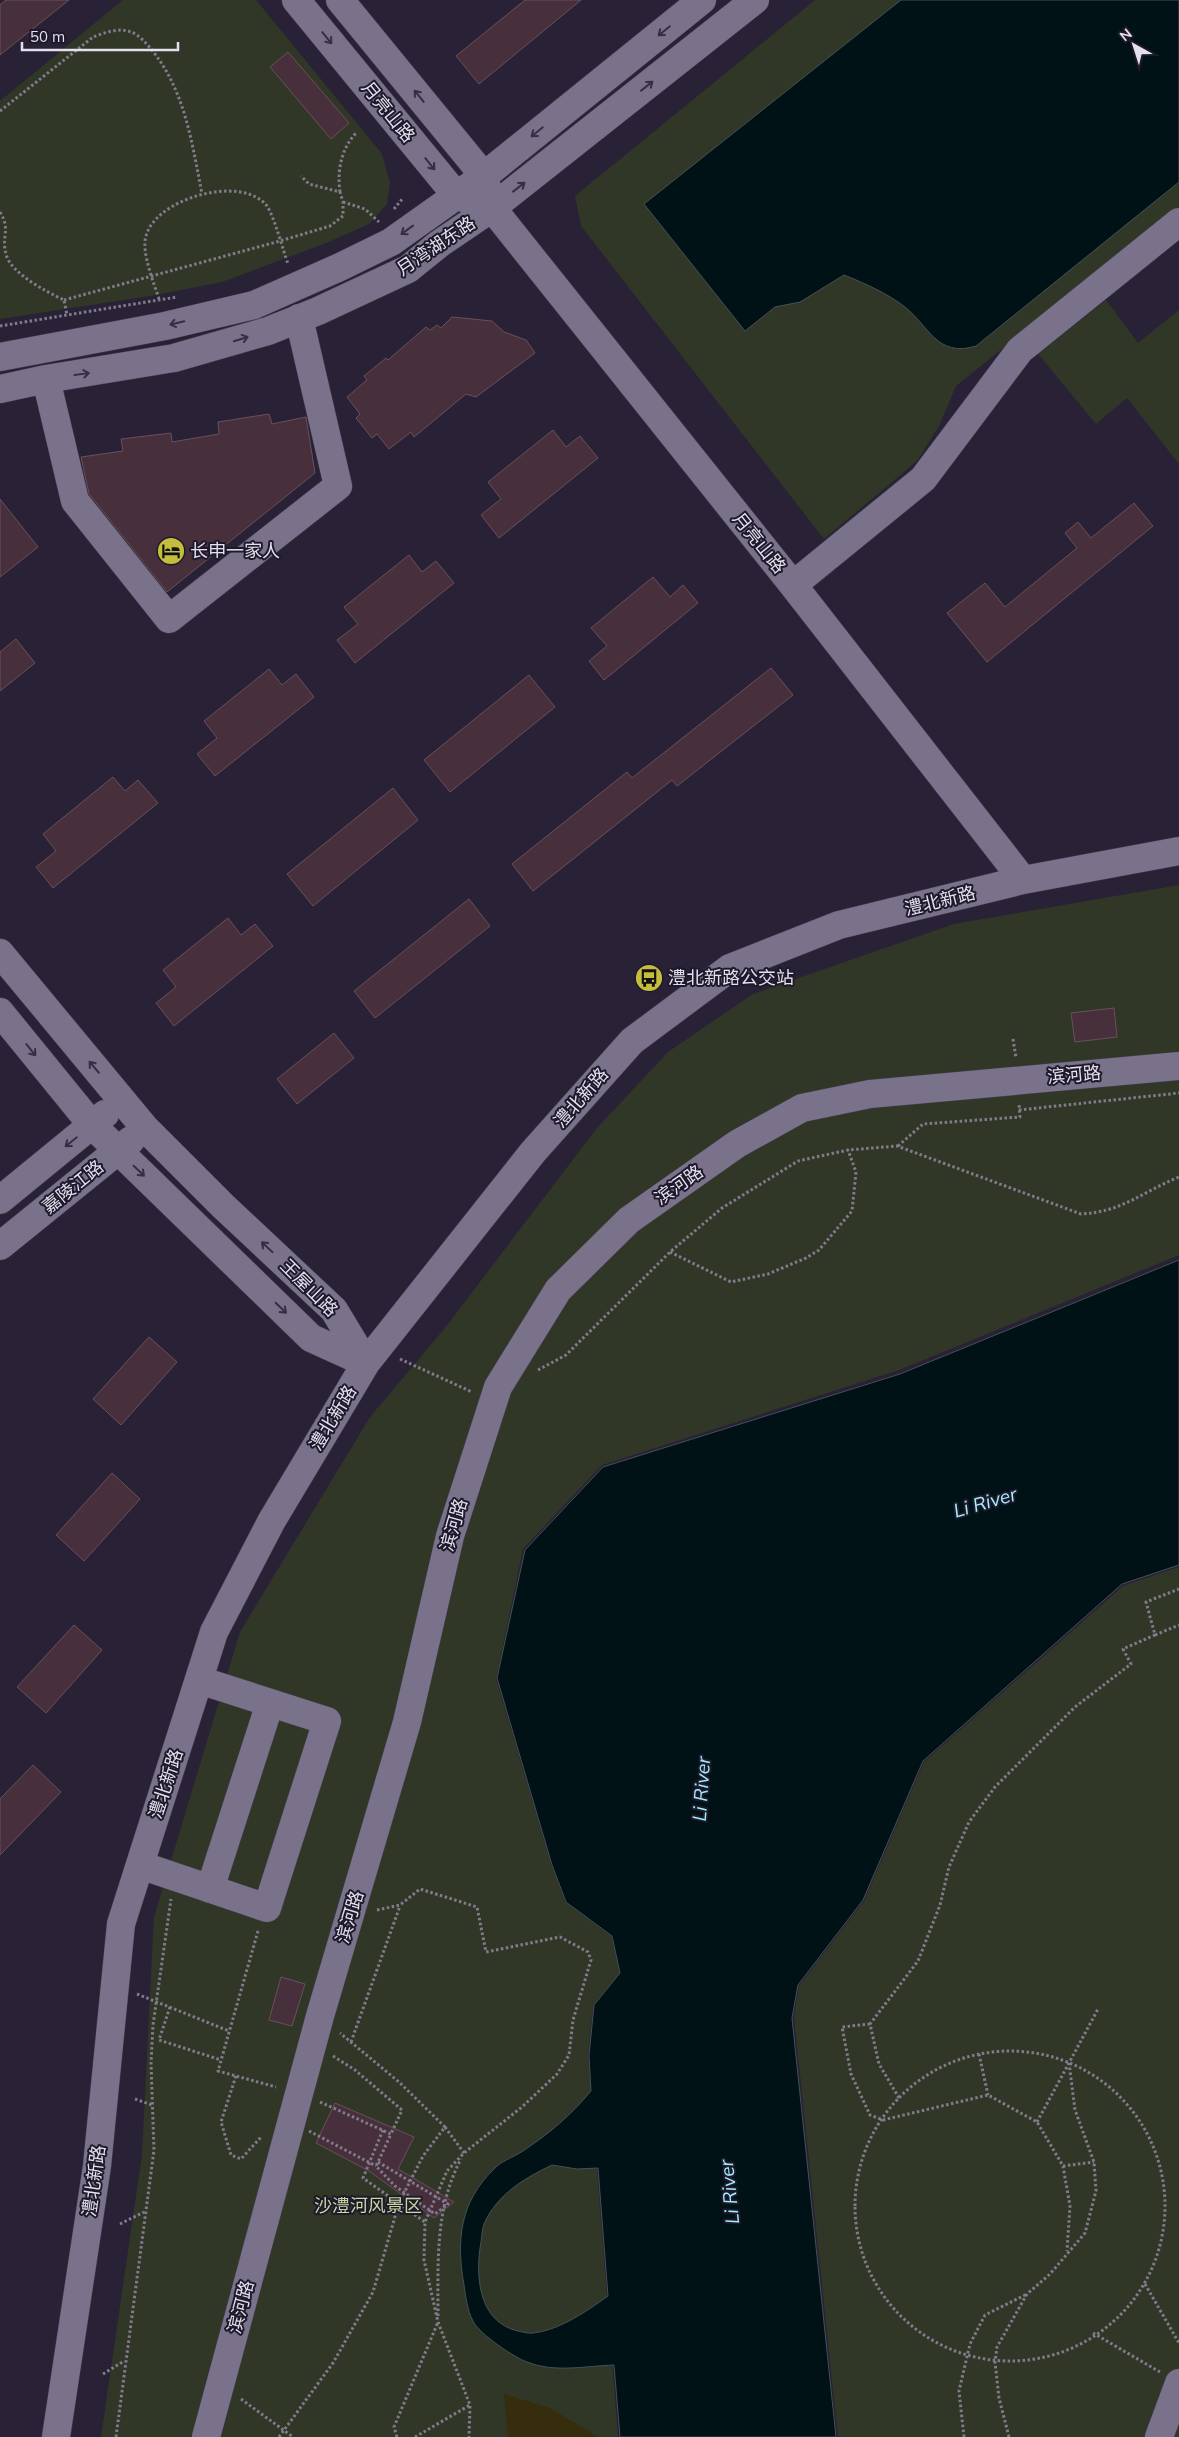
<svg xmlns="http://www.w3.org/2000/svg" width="1179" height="2437" font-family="Mulish,'Noto Sans SC',sans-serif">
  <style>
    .green { fill: #313727 }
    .sand { fill: #362d0d }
    .water { fill: #001216; stroke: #445057; fill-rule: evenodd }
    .building { fill: #47303b; stroke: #69505c }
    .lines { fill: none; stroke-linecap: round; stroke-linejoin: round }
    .minor-casing { stroke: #443e4f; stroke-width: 29 }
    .path { stroke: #817b8c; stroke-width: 3; stroke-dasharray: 2.5 2.5; stroke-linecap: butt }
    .minor { stroke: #79728a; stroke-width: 28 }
    .path-bridge { stroke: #817b8c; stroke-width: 3; stroke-dasharray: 2.5 2.5; stroke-linecap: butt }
    .oneway { stroke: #362f44 }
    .labels { text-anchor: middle; stroke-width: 4; stroke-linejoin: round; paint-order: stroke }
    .street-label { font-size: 18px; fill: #e4e0ee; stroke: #1f192c }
    .poi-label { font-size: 18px; fill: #e4e0ee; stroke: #1f192c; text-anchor: start }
    .park-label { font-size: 18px; fill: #c4daa3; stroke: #1f192c }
    .water-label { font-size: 19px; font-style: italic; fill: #a1eefc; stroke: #1f192c }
  </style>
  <rect width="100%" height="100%" fill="#292236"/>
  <path class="green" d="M123,0H256L382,154L390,183L387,204L369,224L326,243L222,282L156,295L0,319V101Z
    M815,0H1179V206L956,386L939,426L917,461L824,539L581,226L575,196Z
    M1106,300L1138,343L1179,310V464L1127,398L1096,424L1038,354Z
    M1179,885V1255L899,1370L602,1465L523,1549L496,1679L551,1864L565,1902L611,1936L620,1973L593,2005L588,2056L618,2437H101L142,2155L154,1917L240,1632L370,1417L445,1328L597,1128L668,1052L753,994L954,924Z
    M1179,1567V2437H838L794,2017L799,1986L864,1901L924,1762L1123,1586Z"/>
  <path class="sand" d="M504,2394L550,2408L598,2437H508Z"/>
  <path class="water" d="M901,0H1179V182L976,346C937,358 929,326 905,307C887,293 864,283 844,275L800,302L775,307L745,331L644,204Z
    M1179,1260V1565L1122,1584L923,1761L863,1900L798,1985L792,2018L836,2437H620L614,2365C585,2366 555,2373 527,2362C515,2358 478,2333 473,2321C467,2310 466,2297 464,2285C456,2240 460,2202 494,2169C501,2161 514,2157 523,2151C550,2133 570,2116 591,2091L589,2056L594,2005L620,1973L612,1936L566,1902L552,1865L497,1678L525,1550L603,1467L900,1374ZM552,2165L577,2169L598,2168L608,2296C587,2311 560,2330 533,2333C529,2334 523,2332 518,2331C478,2322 475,2275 481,2242C482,2236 482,2229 484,2224C497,2194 525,2178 552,2165Z"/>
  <path class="building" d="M6,0H69L0,55V5Z
    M525,0H581L479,84L456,56Z
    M288,52L349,123L331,139L270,67Z
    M452,317L492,321L504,332L526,340L535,353L476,397L466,394L414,437L411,432L389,449L377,434L372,438L356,418L360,414L347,397L367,380L364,376L386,358L388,360L426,327L430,330L437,325L441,328Z
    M269,414L272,424L306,417L315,473L167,592L89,494L81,457L123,451L121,439L171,433L172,442L219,434L218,422Z
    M553,430L566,447L580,436L598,458L499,538L481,515L501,499L488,482Z
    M0,499L38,547L0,577Z
    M1134,503L1153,526L987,662L947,613L985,583L1005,607L1077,548L1065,533L1078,522L1091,538Z
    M409,555L422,572L436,561L454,583L355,663L337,640L358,624L344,607Z
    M653,577L670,597L683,585L698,603L604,680L589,661L607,646L591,628Z
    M16,639L35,663L0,691V652Z
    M771,668L793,695L677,786L672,780L533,891L512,864L627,772L632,778Z
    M269,669L282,685L296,674L314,697L215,776L197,754L217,738L204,721Z
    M529,675L555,707L450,792L424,760Z
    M113,777L125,791L138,780L158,803L53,888L36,867L56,851L43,834Z
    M393,788L418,820L313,906L287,874Z
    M469,899L490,926L375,1018L354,991Z
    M228,918L241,935L255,924L273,946L174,1026L156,1003L176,987L163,970Z
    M1114,1008L1117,1037L1075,1042L1071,1013Z
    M334,1033L354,1058L297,1104L277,1079Z
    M149,1337L177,1362L121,1425L93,1399Z
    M112,1473L140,1499L84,1561L56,1535Z
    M74,1625L102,1650L46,1713L17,1687Z
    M33,1765L61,1792L0,1855V1799Z
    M281,1977L305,1984L292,2026L269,2020Z
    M335,2103L414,2137L398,2169L454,2202L434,2218L369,2171L316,2143Z"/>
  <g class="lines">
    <defs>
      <path id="minor" d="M296,0L456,195L474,202
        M340,0L484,176L492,208L793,585L1023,880
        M0,357L165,326L254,305L340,267L391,242L484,176L702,0
        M46,379L75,501L169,619L338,486L299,318
        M0,389L46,379L174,358L268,331L318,311L408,269L439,244L492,208L755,0
        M793,585L923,479L1020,350L1179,222
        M0,953L145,1128L223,1206L334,1310L366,1363
        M0,1012L92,1125L311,1338L366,1363
        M0,1200L105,1114
        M0,1246L131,1140
        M140,1865L267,1908L327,1721L199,1680
        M210,1889L270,1703
        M56,2437L97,2166L121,1924L214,1632L271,1522L366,1363L533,1152L632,1041L730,968L839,925L1023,880L1179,851
        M206,2437L320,2016L407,1722L450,1536L498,1387L558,1290L629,1220L737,1144L802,1108L870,1094L1179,1066
        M1159,2437L1179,2383"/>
    </defs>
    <use href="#minor" class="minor-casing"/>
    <path class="path" d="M0,111L93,37C104,33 119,27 131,32C138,34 146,43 151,49C185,90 192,143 202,194
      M340,192C337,171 341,149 356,133
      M343,202L365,209L379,222
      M394,209L403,198
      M0,212C11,230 1,236 6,254C10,273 47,292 64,300L67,315
      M159,299C154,283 141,252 146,236C156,198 242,174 267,206C274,216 283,250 288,264
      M64,300L280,241L330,226L343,216V202L340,192L309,184L301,176
      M0,326L177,297
      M1013,1039L1016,1058
      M1019,1110L1179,1093
      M898,1146L923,1124L1020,1117L1019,1104
      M670,1252L731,1282L768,1274L806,1258L819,1250L852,1211L856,1172L848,1150
      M400,1359L472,1392
      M538,1370L566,1355L670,1252L722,1208L798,1161L848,1150L897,1146L1081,1214C1122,1212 1142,1192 1179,1177
      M1155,1635L1179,1625
      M377,1910L400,1905L420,1889L477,1907L486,1952L560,1937L588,1952L591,1960L573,2020L569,2055L557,2074L522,2107L464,2153L447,2171L425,2222L424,2260L438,2322L470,2405L469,2437
      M258,1931L218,2071L276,2087
      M137,1994L229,2031
      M170,2007L159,2040L221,2060
      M870,2024L842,2027L851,2074L870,2115L883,2120L988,2095L1037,2122L1063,2166L1070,2206L1067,2251
      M351,2042L400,1906
      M855 2206a155 155 0 1 1 310 0a155 155 0 1 1-310 0Z
      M979,2054L988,2095
      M333,2056L355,2070L402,2110L391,2134
      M236,2076L221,2122L231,2155L241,2159L262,2136
      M899,2098L879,2064L870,2024L918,1961L940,1905L949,1867L969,1822L995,1787L1075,1707L1131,1664L1123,1649L1155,1635L1146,1602L1179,1589
      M135,2099L152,2105
      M320,2102L391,2134L378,2162
      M1037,2122L1069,2063
      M445,2127L464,2153
      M383,2130L363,2178L425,2222
      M1063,2166L1094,2162
      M120,2224L144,2212
      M1145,2284L1179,2343
      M438,2316C438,2262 435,2208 461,2159
      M1093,2333L1160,2372
      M103,2374L124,2361
      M241,2399L293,2437
      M116,2437L154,2150L151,2063L153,2025L171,1899
      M279,2437L333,2363L373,2292L399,2203L423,2156L445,2127L399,2082L340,2033
      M397,2437L394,2427L438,2322
      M415,2437L470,2405
      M964,2437L959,2391L970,2344L985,2315L1027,2294
      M1009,2437L999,2398L995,2362L997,2347L1027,2294L1050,2274L1085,2233L1096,2191L1094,2162L1075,2110L1069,2063L1098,2009"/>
    <use href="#minor" class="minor"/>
    <path class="path-bridge" d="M309,2131L376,2166
      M378,2162L448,2204L435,2214L395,2186L376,2166Z"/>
  </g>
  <defs><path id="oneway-shaft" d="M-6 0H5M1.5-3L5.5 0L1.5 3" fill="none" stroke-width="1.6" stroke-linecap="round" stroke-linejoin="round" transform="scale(1.25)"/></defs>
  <g class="oneway">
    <use href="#oneway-shaft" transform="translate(664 31) rotate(141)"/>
    <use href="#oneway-shaft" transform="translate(327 38) rotate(51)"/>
    <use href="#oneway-shaft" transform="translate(647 86) rotate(-38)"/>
    <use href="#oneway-shaft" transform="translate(419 96) rotate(-129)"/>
    <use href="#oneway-shaft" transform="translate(537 132) rotate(141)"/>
    <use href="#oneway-shaft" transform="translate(430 164) rotate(51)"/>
    <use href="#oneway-shaft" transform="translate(519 187) rotate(-38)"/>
    <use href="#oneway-shaft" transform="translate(407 230) rotate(144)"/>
    <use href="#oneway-shaft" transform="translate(177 323) rotate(166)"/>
    <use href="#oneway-shaft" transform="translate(241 339) rotate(-17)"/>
    <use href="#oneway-shaft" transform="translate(82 374) rotate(-8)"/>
    <use href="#oneway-shaft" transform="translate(31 1050) rotate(51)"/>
    <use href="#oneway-shaft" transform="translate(94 1067) rotate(-130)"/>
    <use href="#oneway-shaft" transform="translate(71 1142) rotate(141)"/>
    <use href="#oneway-shaft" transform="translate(139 1171) rotate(44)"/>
    <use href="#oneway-shaft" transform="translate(267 1247) rotate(-137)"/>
    <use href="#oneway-shaft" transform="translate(281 1308) rotate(44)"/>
  </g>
  <defs>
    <symbol id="hotel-disc" viewBox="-11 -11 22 22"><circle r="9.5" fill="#c4bd3e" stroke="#1f192c"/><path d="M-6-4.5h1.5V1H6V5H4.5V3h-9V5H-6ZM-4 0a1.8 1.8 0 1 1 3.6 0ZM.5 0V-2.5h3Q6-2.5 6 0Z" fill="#111"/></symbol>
    <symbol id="bus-disc" viewBox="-11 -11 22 22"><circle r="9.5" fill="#c4bd3e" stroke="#1f192c"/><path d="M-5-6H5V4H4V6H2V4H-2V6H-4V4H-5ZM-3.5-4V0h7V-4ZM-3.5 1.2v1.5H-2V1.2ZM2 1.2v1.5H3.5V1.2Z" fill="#111"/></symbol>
  </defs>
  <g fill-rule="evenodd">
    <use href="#hotel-disc" x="155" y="535" width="32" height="32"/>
    <use href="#bus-disc" x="633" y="962" width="32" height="32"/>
  </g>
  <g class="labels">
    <g class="street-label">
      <text transform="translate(388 112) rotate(51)" y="6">月亮山路</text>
      <text transform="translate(436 246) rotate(-34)" y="6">月湾湖东路</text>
      <text transform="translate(759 543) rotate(51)" y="6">月亮山路</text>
      <text transform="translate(940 901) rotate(-14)" y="6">澧北新路</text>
      <text transform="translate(1074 1075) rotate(-5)" y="6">滨河路</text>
      <text transform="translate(581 1098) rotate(-49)" y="6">澧北新路</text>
      <text transform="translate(679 1185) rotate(-35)" y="6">滨河路</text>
      <text transform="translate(73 1187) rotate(-39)" y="6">嘉陵江路</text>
      <text transform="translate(309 1288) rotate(45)" y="6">王屋山路</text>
      <text transform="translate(333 1418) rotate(-59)" y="6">澧北新路</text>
      <text transform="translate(454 1525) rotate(-74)" y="6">滨河路</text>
      <text transform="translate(166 1784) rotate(-72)" y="6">澧北新路</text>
      <text transform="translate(350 1917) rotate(-73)" y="6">滨河路</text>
      <text transform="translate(94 2181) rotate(-82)" y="6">澧北新路</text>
      <text transform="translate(241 2307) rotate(-75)" y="6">滨河路</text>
    </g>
    <g class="poi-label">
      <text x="190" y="557">长申一家人</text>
      <text x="668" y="984">澧北新路公交站</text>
    </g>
    <g class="park-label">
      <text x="368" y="2212">沙澧河风景区</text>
    </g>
    <g class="water-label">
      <text transform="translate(985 1502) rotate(-16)" y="7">Li River</text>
      <text transform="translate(701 1789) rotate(-86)" y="7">Li River</text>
      <text transform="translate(729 2192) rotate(-96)" y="7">Li River</text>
    </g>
  </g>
  <g transform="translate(1134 45) rotate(321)" stroke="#1f192c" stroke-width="4" paint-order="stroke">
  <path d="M0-4L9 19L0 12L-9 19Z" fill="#e4e0ee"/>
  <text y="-8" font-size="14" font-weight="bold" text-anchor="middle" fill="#e4e0ee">N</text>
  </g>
  <path d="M22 42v8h156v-8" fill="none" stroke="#e4e0ee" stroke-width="2.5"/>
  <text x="30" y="42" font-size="15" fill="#e4e0ee" stroke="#1f192c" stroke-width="4" paint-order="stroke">50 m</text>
</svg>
